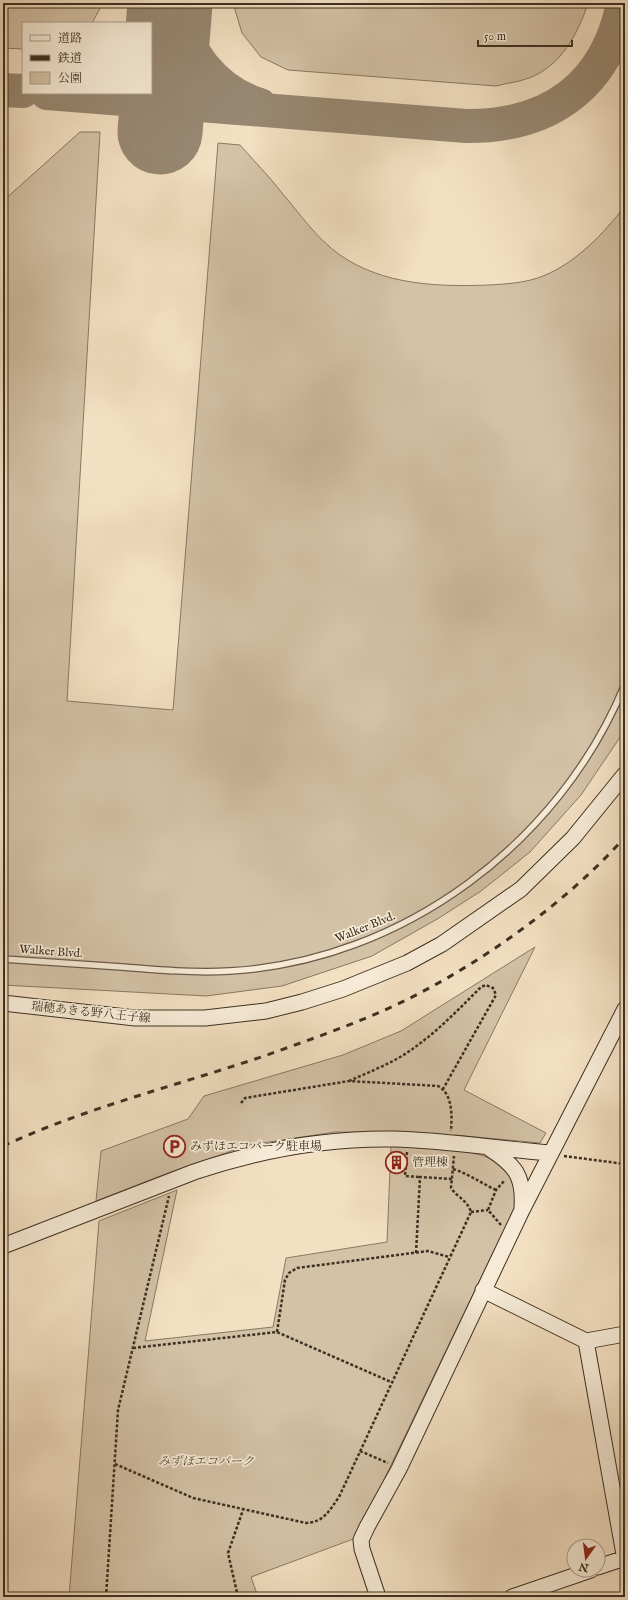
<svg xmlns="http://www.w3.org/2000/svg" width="628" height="1600" font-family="'IM FELL English','Noto Serif JP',serif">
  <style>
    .green { fill: #d4c2a7; stroke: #887964 }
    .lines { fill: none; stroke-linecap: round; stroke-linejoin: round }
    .taxiway { stroke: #988872; stroke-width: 34 }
    .runway { stroke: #988872; stroke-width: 85 }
    .lane-casing { stroke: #6a5c4a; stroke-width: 8 }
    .secondary-casing { stroke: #3c3022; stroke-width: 17 }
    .path { stroke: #3c3022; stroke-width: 2.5; stroke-dasharray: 3 2; stroke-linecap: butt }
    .lane { stroke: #f7ebd7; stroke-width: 5.5 }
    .secondary { stroke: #f7ebd7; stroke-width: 15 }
    .rail { stroke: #3c3022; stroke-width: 3; stroke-dasharray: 7 7; stroke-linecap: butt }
    .labels { text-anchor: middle; stroke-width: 3.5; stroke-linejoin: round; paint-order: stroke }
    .street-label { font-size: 12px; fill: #3c3022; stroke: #f7ebd7 }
    .poi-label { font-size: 12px; fill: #3c3022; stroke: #f7ebd7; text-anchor: start }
    .park-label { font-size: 12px; font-style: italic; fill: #5a4d3d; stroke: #f7ebd7 }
  </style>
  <rect width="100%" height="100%" fill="#f3e0c2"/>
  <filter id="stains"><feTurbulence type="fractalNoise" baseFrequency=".005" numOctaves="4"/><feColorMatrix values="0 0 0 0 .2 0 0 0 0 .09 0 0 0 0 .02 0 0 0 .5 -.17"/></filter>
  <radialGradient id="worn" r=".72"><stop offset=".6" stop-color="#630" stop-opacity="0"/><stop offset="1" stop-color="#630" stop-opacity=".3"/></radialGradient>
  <path class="green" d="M3,3H103L92,23H23V49L3,48Z
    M233,3H588C578,34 561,66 529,78C519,82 507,83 496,86L288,70L261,57L242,33Z
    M80,132H100L67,701L173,710L218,143L240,145C254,161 269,176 282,193C301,215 316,238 340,255C383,285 438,287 489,285C506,284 526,283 543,276C576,263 604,233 625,206V730L581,795L530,852L481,891L439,918L372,956L282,986L206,996L3,985V201Z
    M535,947L464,1090L546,1133L540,1143L455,1135V1150C480,1154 515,1159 517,1191C518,1196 516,1202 515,1207L356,1538L251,1577L258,1597H69L99,1221L177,1190L145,1341L273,1327L286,1258L387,1242L391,1146L408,1133L335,1132L249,1145L168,1173L96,1201L101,1151L188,1119L204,1096L343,1055L401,1031Z"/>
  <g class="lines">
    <path class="taxiway" d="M174,3C184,49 213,91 260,105
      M151,34L161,16L166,3
      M3,90L23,91
      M47,93L466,126C549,127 607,86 623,3"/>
    <path class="runway" d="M160,132L170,3"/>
    <defs>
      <path id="lane" d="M3,959C43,962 82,964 122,967C158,970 194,973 230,971C403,961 560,843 625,684"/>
      <path id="secondary" d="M3,1003L135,1018H205L266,1011L302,1002L343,989L407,963L442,944L521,889L573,838L625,774
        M490,1149C515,1165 524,1176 522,1207
        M3,1246L194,1172C259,1150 325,1138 393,1139C446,1140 498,1149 550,1153
        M483,1290L586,1341L625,1334
        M586,1341L625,1560
        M598,1567L625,1558
        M378,1597L362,1549L361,1540L367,1527L399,1469L522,1210L625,1009
        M512,1597L591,1570"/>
    </defs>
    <use href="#lane" class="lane-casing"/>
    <use href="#secondary" class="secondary-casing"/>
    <path class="path" d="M349,1081C371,1071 396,1062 415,1047C439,1030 460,1008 481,987L486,985L493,988L496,995L443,1089
      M241,1103L245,1098L349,1081L438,1086C453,1094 452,1116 451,1131
      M407,1152L405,1176L420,1177
      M564,1156L625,1164
      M453,1169C469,1174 481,1183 496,1190
      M471,1212L488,1210
      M501,1225L488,1210L496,1190L505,1180
      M416,1253L420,1177L452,1179
      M277,1332L285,1280L289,1273L297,1268L428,1251L449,1257
      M133,1348L277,1332L391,1382
      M360,1451L388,1463
      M115,1464L193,1498L306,1523C324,1522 329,1511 339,1497L471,1212C468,1201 457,1197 451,1188L454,1156
      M3,1595L5,1597
      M106,1597L118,1410L169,1196
      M238,1597L228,1553L243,1510"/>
    <use href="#lane" class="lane"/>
    <use href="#secondary" class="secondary"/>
    <path class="rail" d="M3,1146C88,1107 179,1085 267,1055C317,1037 370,1019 418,994C491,956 570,899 625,837"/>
  </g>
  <defs>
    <symbol id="parking-ring" viewBox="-11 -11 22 22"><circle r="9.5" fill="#f7ebd7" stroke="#8f2418" stroke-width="1.5"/><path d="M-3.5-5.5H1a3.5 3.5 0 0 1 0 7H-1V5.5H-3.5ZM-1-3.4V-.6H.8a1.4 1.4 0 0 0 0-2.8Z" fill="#8f2418"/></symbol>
    <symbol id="building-ring" viewBox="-11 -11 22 22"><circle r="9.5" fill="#f7ebd7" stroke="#8f2418" stroke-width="1.5"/><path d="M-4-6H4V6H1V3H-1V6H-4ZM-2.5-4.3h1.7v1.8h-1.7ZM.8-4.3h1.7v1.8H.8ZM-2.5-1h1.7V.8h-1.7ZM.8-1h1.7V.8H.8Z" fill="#8f2418"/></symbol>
  </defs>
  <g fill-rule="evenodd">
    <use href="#parking-ring" x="162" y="1134" width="25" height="25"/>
    <use href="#building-ring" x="384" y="1150" width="25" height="25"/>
  </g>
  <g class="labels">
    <g class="street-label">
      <text transform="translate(365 927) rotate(-22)" y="4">Walker Blvd.</text>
      <text transform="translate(51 951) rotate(4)" y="4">Walker Blvd.</text>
      <text transform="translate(91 1012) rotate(6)" y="4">瑞穂あきる野八王子線</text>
    </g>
    <g class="poi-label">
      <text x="190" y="1150">みずほエコパーク駐車場</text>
      <text x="412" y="1166">管理棟</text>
    </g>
    <g class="park-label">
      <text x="206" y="1465">みずほエコパーク</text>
    </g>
  </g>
  <rect width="628" height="1600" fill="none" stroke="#f3e0c2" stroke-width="16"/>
  <rect x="4" y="4" width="620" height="1592" fill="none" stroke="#3c3022" stroke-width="2"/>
  <rect x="8" y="8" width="612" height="1584" fill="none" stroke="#3c3022"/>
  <rect x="22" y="22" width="130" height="72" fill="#f7ebd7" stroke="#aca08f"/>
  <rect x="30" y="35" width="20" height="6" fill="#f7ebd7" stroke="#aca08f"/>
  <text x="58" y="42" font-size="12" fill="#3c3022">道路</text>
  <rect x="30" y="55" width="20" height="6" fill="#3c3022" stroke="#aca08f"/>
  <text x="58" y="62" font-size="12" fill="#3c3022">鉄道</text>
  <rect x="30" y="72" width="20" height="12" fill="#d4c2a7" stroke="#aca08f"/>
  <text x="58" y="82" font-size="12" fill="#3c3022">公園</text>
  <g transform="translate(586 1558) rotate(194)"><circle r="19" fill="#f7ebd7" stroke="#aca08f"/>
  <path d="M0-3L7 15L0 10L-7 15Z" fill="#8f2418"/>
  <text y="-6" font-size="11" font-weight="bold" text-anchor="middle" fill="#3c3022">N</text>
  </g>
  <path d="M478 40v6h94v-6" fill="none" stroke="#3c3022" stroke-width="2"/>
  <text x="484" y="40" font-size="12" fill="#3c3022" stroke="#f7ebd7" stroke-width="3" paint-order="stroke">50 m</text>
  <rect width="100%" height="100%" filter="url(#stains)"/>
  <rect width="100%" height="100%" fill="url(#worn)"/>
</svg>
